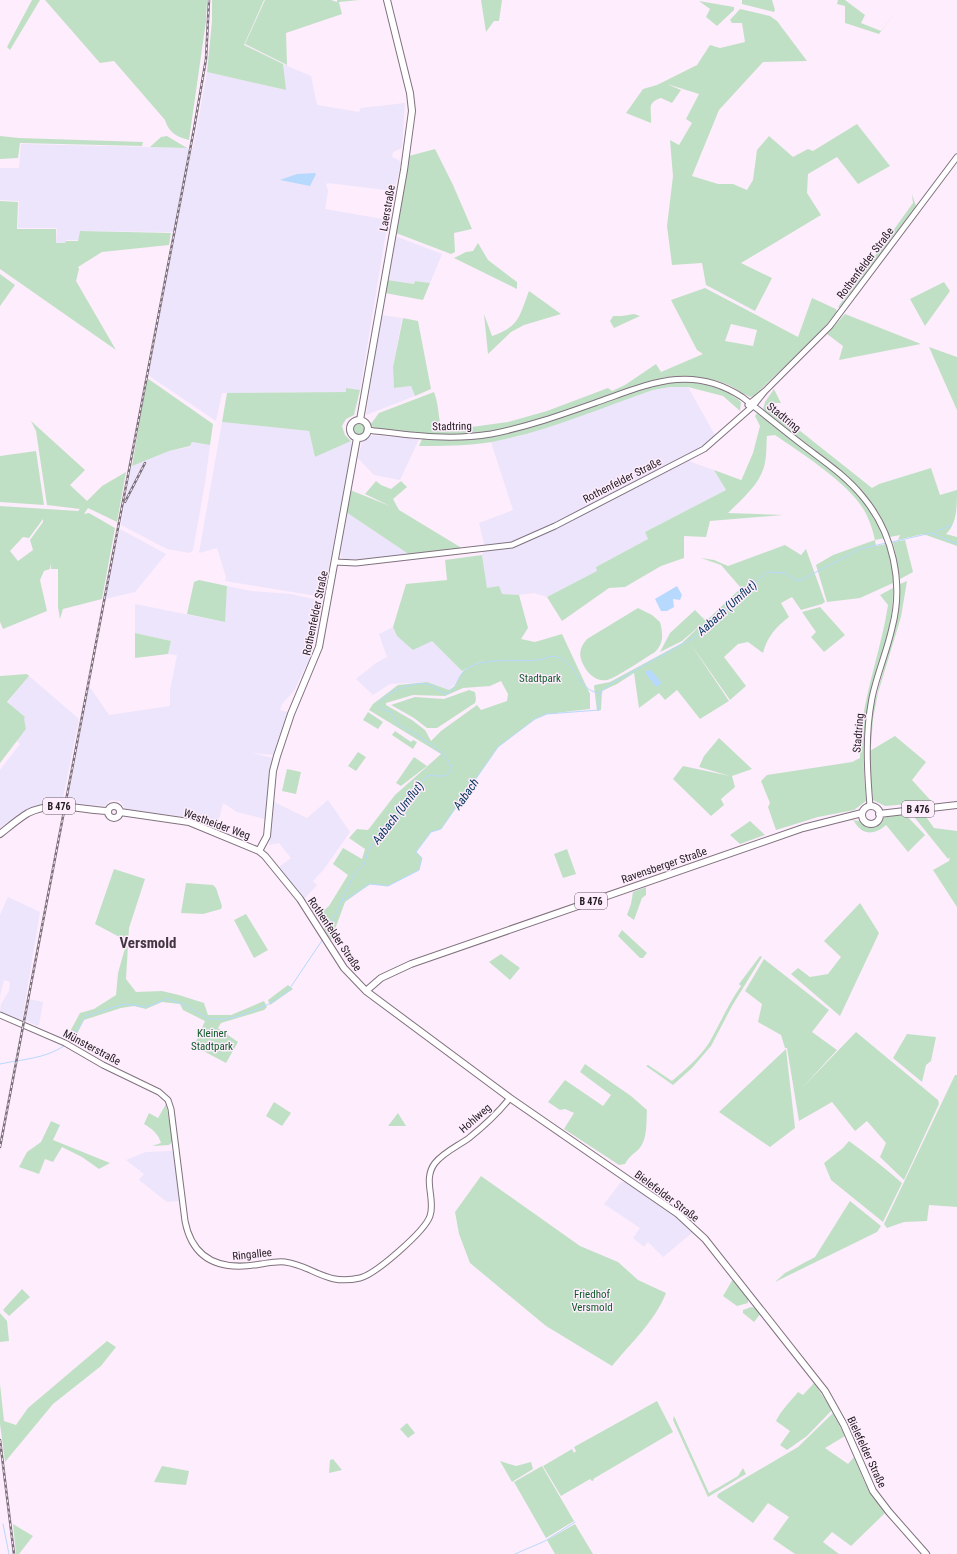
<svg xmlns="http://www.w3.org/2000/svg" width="957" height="1554" font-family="'Roboto Condensed',sans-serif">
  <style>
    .commercial { fill: #ece5fb }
    .green { fill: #c0e0c5; fill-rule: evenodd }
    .water { fill: #b7d9fd }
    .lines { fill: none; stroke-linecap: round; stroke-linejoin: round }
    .stream { stroke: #b7d9fd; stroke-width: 1 }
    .minor-casing { stroke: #80727f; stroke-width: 7 }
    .major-casing { stroke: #80727f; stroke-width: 8 }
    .minor { stroke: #fff; stroke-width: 5 }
    .major { stroke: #fff; stroke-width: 6 }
    .rail-casing { stroke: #7b707a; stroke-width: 2.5 }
    .rail { stroke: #feedfc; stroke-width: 1; stroke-dasharray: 3; stroke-linecap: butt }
    .labels { text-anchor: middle; stroke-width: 3; stroke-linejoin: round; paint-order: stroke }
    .shield { fill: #feedfc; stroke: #675e66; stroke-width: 1 }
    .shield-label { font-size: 10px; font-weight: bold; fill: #262026 }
    .street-label { font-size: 11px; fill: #262026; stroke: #feedfc }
    .park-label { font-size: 11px; fill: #115c2a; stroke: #feedfc }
    .water-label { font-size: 12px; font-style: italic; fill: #083760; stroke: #feedfc }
    .district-label { font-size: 15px; font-weight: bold; fill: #433642; stroke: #feedfc }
  </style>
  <rect width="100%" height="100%" fill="#feedfc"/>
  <path class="commercial" d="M283,64L311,76L317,105L359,112L361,108L405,103L402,148L393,152L392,157L399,160L401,164L394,191L328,183L326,184L328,191L325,209L388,220L360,390L347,388L346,392L222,393L216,421L148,375L175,232L80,231L78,240H66V243H56L57,228H18L19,201L0,200V168H19L21,144L193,148L207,72L285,90Z
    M395,236L442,254L430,283L415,281L414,284L387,280Z
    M381,315L402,318L393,367L394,388L411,386L415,396L366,415Z
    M670,387H688L716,437L687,456L691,462L714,470L726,490L645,532L648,539L596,567L598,571L547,597L534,593L519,595L502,594L487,588L482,555L485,547L479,523L513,510L491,442L520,436L653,390Z
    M222,422L309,431L315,457L351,441L352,446L324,593L317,596L225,581L226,577L217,548L199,553Z
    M370,435L419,439L400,480L374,475L358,458L362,442Z
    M192,442L210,445L205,483L193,550L190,553L167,549L121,525L131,466L169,451L190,447Z
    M346,512L410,555L359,561L348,560L342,558L339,551Z
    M120,529L166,554L135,592L105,599Z
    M227,586L251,591L291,594L322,601L312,653L294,691L282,704L280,710L288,712L274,755L252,753L273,758L265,819L237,812L223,803L217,828L186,817L125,809L120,801L111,800L105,806L67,803L89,686L109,715L170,706V691L177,655L168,654L171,641L135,633V604L224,622Z
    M393,627L397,636L432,641L462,671L456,682L449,690L427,682L390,684L373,695L356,679L376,663L387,657L379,634Z
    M29,676L79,719L62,803L37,805L21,813L0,828V770L20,744L17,741L26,729L23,719L25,717L7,703Z
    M328,800L350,832L324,869L313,881L317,885L304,899L279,867L291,858L279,843L269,845L274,802L307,818Z
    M8,897L40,912L22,1021L0,1011L1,1004L9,991L10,982L4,980L0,996V915Z
    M29,999L43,1002L39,1025L37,1026L25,1020Z
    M172,1151L175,1157L180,1201L167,1202L139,1180L144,1174L126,1160L146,1152Z
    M621,1182H626L673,1214L693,1232L663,1257L648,1242L644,1247L633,1238L640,1228L604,1204Z"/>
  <path class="green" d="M32,0H40L10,50L7,47Z
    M45,0H207L206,21L189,140C177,137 169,133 165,120L114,61L100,63Z
    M212,0H264L244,45L283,64L286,90L207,72L212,21Z
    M265,0H331L337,2V0H359L339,2L342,14L286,33L287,65L245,44Z
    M481,0H502L499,21H494L486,32Z
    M742,0H772L775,10L774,12L742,4Z
    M838,0H845L865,15L861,23L881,31L898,9L879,34L845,23V6L837,4Z
    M699,1L734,7V10L717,26L706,17L710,9Z
    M740,9L770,16L777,21L807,61L763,62L719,110L692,176L718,184H733L747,190L753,180L757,150L769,136L793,157L808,149L813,151L857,124L890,166L858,184L837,157L808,174L807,193L821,215L741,263L772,278L755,311L706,285L702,263L672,265L667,226L673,176L670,140L679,145L692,123L686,119L699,94L667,84L681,90L672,103L661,98C646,103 652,109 651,123L626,113L643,89L657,85L697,65L710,45L720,48L745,42L742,23H732L730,20Z
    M0,136L19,138L143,142L142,146L20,143L18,158L0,159Z
    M167,136L187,148L150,147L161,137Z
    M435,149L453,185L472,229L454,233L455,252L451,254L396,233L409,156Z
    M912,194L916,206L840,308L838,307L913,203Z
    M0,201L18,202L17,229H56V243H65L66,241H78L80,231L171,233L169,245L102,252L78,267L79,269L76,281L116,350L0,269Z
    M478,243L488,260L517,282V289L454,258L466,252L473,251Z
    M0,274L15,285L0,306Z
    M387,280L414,284L415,281L430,283L423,300L385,293Z
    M944,282L950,291L925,326L910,299Z
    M705,288L798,337L812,298L836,309L837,312C812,343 782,368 754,396L750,397C743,394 738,390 731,386C711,377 688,376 666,377C604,393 545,425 480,433C455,436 430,435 405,432C394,431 378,432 370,425L379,413L434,392C439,405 438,417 442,431L508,422L547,411L608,388L612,391L625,385L656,364L661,372L703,354L697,350L671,300ZM731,324L757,330L753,346L725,341Z
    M529,291L561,314L524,325L511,332L488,354L484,314L492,336C520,326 519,317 529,291Z
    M634,314L640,316L614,328L610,321L613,316H622Z
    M845,314L921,344L839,360L843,346L827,334Z
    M403,318L418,321L431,389L415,396L411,386L394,388L393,367Z
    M929,347L957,357V410Z
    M147,378L213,424L210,445L192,442L190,446L169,451L132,466Z
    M683,381C704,384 725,387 741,402L740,411L723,396L688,387H670L653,390C601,408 545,432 492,442C468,446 443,446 419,446L422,439C452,440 481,440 510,433C569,418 623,388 683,381Z
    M346,388L360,390L354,415L346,419L342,426L345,435L351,441L315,457L309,431L222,422L227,393L346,392Z
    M774,389L781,403H769L770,407L872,488L879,484L931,468L940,495L957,490C957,506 957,524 946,534L957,537V546L923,534L898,540L900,535L890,537L873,506L855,485L833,464L794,436L763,410L765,402Z
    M757,413C803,449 863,481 885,538L875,540L876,546L886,544L893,571V583L860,598L827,602L816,565L833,555L875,540C873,532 871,524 867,516C855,487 801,453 775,435L767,436C766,446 767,457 764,467C759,485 741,500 728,513L783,515L710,521L706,537L684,536V558L661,566L625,587L609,588L562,621L547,597L597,571L596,567L648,539L645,532L726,490L714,470L741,480V481L753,453L760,426L755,416Z
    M31,421L85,470L70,485L87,501L102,486L126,472L117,522L88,508L84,514L89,513L115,528L102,599L63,609L60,619L58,607V569H51L50,563V569L44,571L40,580L47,611L3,629L0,622V506L78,511L80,509L47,505L36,431ZM43,519V522L30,540L33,550L18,561L10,551L23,537L29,538Z
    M351 429a7 7 0 1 1 14 0a7 7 0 1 1-14 0Z
    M36,451L44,505L0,502V456Z
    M376,481L381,485L391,489L401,481L407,487L393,499L399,510L465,550L410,555L346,512L350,490L390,506L365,494Z
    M905,540L913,572L900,579L893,542Z
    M785,545L801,555L806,549L825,602L822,604L801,610L792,597L781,603L789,617C776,627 767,637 763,653L748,642L738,644L724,657L746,686L730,700L690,643L729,701L700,719L677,690L665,700L659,693L639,708L634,673L617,684L602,691L601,710L597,711L594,686L595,685L610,682L682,643L704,622L682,641L660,652L670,633L695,610L706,621L741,588L721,565L701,558L714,560L728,566Z
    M482,555L487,588L499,586L502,594L519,595L528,628L521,639L535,642L562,634L590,694V709L547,714L535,719L498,747L441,829L431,832L416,852L422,858L419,870L388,886L370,884L345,902L331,940L324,929L327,921L321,913L329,906L348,875L333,864L343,848L362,859L365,849L349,838L357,829L368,830L395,795L441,754L369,710L373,704L398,685L427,682L449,690L455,686L463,671L487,658L462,671L432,641L413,650L397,636L393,627L406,584L447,580L445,560ZM501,681L508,694L507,701L481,710L477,705L441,731L431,741L425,730L412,720L386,705V703L413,695L445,696L463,688L490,686Z
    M199,580L227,586L225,622L187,614L194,582Z
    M907,581L901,617L878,693L873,719L871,746L869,749L872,713L896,621L900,584Z
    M893,588C894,635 873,679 866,725C862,750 864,776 866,801L854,810L818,817L776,830L768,807L770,803L761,781L767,775L852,762L860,758C859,705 880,657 888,605L880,595Z
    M820,607L845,635L824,652L811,637L816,632L802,612Z
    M638,608L652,615L660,622C663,634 664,643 655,652C647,657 614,679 607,680C596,682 587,673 583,664C578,654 580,647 587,639Z
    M135,633L171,641L168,654L135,658Z
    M27,674L29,676L7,702L25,717L24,719L26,729L0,763V676Z
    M469,690L475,692L476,699L475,703L437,728H427L414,718L391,705L415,697L444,699Z
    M368,712L383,722L378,729L363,720Z
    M395,731L411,742L413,740L417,742L413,749L392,735Z
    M895,736L926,762L912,780L932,802L885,806L873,800L868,752Z
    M719,738L752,769L732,776L735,787L721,799L724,805L711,816L673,779L683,766L730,776L699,767L704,756Z
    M358,752L366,757L356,771L348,766Z
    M414,757L427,766L401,786L396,783Z
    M287,769L301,772L296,794L282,791Z
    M922,811L934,828L957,831V907L933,870L949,861L950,857L948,859L911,813Z
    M905,814L925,835L908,852L886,825C875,835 862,836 854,821L850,820L861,821L870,827L876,826L885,817Z
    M750,821L765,835L740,844L730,835Z
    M567,849L576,874L563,878L554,854Z
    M114,869L145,879L129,928L126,979L136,992L162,991L179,995L204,1003L208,1015H231L264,1001L267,1007L264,1010L221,1023L218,1028L238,1042L226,1063L194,1046L205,1021L183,1010L180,1004L162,1002L146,1009L134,1006L121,1008L84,1020L73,1042L66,1039L80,1013L94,1009L116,995L118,973L127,941L95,924Z
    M186,883L213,885L216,888L222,906L221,909L203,914L181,913Z
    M646,887V895L642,898L634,920L627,915L631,904L633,892Z
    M860,903L879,933L840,1016L791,974L798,968L810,977L828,974L841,957L824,941Z
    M246,914L268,950L254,958L234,920Z
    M622,930L647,953L643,958H640L618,936Z
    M501,954L520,968L510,980L489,962Z
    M760,956L762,957L732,1006L711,1046L692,1068L673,1085L646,1066L648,1065L672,1081C685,1070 699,1058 709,1043C720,1024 728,1004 741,986L739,984Z
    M764,959L829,1010L812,1032L837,1050L802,1088L856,1032L938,1100L939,1104L904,1180L880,1157L886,1143L867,1121L855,1131L832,1102L799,1121L787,1048H785L781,1035L758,1022L762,1004L745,991Z
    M288,985L293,989L270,1005L268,1000Z
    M907,1034L936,1037L931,1061L926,1065L922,1082L893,1058Z
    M786,1049L795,1128L770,1147L719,1112Z
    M585,1064L631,1096L647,1110C646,1123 648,1140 638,1150C632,1155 629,1157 625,1164L619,1165L564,1129L574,1113L565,1109L560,1110L548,1102L565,1080L603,1106L611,1095L580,1072Z
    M955,1075H957V1207L929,1205L927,1221L904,1222L887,1228L884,1224Z
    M274,1102L291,1113L282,1126L266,1116Z
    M166,1104L173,1141L169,1145L152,1146L161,1143C158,1133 152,1129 144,1124L149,1113L158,1118Z
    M398,1113L406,1126H388Z
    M51,1121L60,1125L53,1140L110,1163L99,1169L82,1157L62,1147L53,1162L45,1159L39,1174L19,1167L27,1152L41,1142Z
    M849,1141C867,1154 885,1168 902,1183L883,1222L831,1180L824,1163L843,1148Z
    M481,1176L580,1246L618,1262L638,1280L666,1293C655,1321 631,1343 612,1366L546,1326L470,1263L459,1234L455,1212Z
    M850,1201L881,1226L877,1232L775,1282L785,1273L815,1257Z
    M733,1279L748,1299V1303L737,1306L723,1296Z
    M22,1289L30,1297L9,1316L3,1310Z
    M751,1307L756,1308L761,1313L754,1322L743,1313V1310Z
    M0,1313L7,1321L9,1341L0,1342Z
    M107,1341L116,1347L101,1366L53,1404L5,1462L0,1424V1384L4,1421L16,1425L28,1408Z
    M814,1383L832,1410L807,1436L787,1450L780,1445L790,1431L776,1421C782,1409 790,1402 798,1392L803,1395Z
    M657,1401L673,1432L593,1479L594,1480L592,1481L590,1479L561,1496L543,1466L572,1449L574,1453L576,1451L574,1447Z
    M833,1413L845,1436L825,1448L848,1464L854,1457L864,1481L885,1513L851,1546L832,1532L823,1542L839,1554H795L773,1539L789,1517L768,1503L753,1523L717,1497L718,1494L798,1447Z
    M674,1416L709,1493L738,1476L743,1468L746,1474L708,1497L673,1420Z
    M407,1423L415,1433L408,1438L400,1429Z
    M333,1459L342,1470L329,1473L330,1460Z
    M500,1461L516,1466L531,1462L533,1469L512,1482Z
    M162,1466L189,1471L186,1485L154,1482Z
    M542,1466L574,1521L546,1538L514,1482Z
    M13,1524L33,1536L19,1554H16Z
    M575,1524L593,1554H555L547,1540Z"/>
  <path class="water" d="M315,173L316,174L310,186L280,180L297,174Z
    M677,586L682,595L680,600L673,599L674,607L667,611H661L655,599Z
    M651,670L662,683L656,687L646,674V671Z"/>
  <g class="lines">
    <path class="stream" d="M934,535L936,531L951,526V524
      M892,542L931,533L957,544
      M341,902L370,884L388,886L419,870L422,858L416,852L431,832L441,829L498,747L519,731L535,719L547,714L599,710V698L602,692
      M326,935L354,874L364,865L368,851L411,792L427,776C433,774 441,778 446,775C469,762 407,729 399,725C395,722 395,716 391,712L382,709L379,706C380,693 415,681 426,684C434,685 438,691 445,694C457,690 456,678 464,671C481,656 518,662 539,660C544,659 551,655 557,657C577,662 577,690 599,693L614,682L697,636L767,572L785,573L795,580H801L860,549L886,543
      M69,1043L86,1016L124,1004L146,1007L167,999L183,1004L209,1019H225L239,1016L269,1004L288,991L323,939
      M0,1064C23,1059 44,1059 64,1046
      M3,1524L9,1554
      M515,1554L545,1541L575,1522"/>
    <defs>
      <path id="minor" d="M748,405L765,391L830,326L957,157
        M367,430C409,435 449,441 491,434C527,427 561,415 595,403C647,385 690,363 742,397C763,413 783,430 804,446C825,462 846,476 863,497C893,533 904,583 892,628C887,651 877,674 872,698C865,734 867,770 870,806
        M335,562L356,563L512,545L555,526L704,449L753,406L765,391
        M0,1015L65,1043L103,1065L159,1092L168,1100L171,1109L185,1221C193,1262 223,1271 261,1264C268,1263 277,1261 285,1262C314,1266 325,1286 360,1278C376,1274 425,1231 430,1216C436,1199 422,1180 435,1163C444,1152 458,1146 469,1138C484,1126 498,1113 510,1098"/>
      <path id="major" d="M360,420L404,170L412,111L410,93L387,0
        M350 429a9 9 0 1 1 18 0a9 9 0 1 1-18 0Z
        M108 812a6 6 0 1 1 12 0a6 6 0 1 1-12 0Z
        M862 815a9 9 0 1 1 18 0a9 9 0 1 1-18 0Z
        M120,812L189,822L259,851L265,856L300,899L344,968L366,991L510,1098L678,1214L705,1239L825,1391L844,1425L873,1491L889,1512L926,1554
        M879,814L957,805
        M0,834C9,827 18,819 28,813C53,800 81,810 107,811
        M259,851L267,836L273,771L277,756L291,714L319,647L357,438
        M366,991L381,978L411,964L803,828L862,813"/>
    </defs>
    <use href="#minor" class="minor-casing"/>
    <use href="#major" class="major-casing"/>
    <use href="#minor" class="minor"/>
    <use href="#major" class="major"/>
    <defs>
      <path id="rail" d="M125,502L145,463
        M0,1147L194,129L206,59L209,0
        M0,1440L14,1554"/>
    </defs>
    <use href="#rail" class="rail-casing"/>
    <use href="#rail" class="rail"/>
  </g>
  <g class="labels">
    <g class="shield">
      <rect x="43" y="798" width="32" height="16" rx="3"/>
      <rect x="902" y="801" width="32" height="16" rx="3"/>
      <rect x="575" y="893" width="32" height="16" rx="3"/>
    </g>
    <g class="shield-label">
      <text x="59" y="810">B 476</text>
      <text x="918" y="813">B 476</text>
      <text x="591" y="905">B 476</text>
    </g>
    <g class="street-label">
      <text transform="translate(387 208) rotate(-80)" y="4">Laerstraße</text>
      <text transform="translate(865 263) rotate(-53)" y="4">Rothenfelder Straße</text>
      <text transform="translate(784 417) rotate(39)" y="4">Stadtring</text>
      <text transform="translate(452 426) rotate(-1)" y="4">Stadtring</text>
      <text transform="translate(622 480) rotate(-27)" y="4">Rothenfelder Straße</text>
      <text transform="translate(315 613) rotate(-78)" y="4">Rothenfelder Straße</text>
      <text transform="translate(858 733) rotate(-85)" y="4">Stadtring</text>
      <text transform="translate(217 824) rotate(20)" y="4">Westheider Weg</text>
      <text transform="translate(664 865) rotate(-19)" y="4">Ravensberger Straße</text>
      <text transform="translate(335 934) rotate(56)" y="4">Rothenfelder Straße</text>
      <text transform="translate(92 1047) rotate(28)" y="4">Münsterstraße</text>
      <text transform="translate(475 1118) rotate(-41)" y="4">Hohlweg</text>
      <text transform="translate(667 1196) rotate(37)" y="4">Bielefelder Straße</text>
      <text transform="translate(252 1254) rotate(-6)" y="4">Ringallee</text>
      <text transform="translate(867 1452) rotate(65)" y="4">Bielefelder Straße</text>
    </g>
    <g class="park-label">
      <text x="540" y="682">Stadtpark</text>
      <text x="212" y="1037">Kleiner<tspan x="212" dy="13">Stadtpark</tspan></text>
      <text x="592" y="1298">Friedhof<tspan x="592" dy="13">Versmold</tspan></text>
    </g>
    <g class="water-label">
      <text transform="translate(727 608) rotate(-42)" y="4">Aabach (Umflut)</text>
      <text transform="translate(466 794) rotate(-55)" y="4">Aabach</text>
      <text transform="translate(398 813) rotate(-52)" y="4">Aabach (Umflut)</text>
    </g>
    <g class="district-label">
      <text x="148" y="948">Versmold</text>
    </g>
  </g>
</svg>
